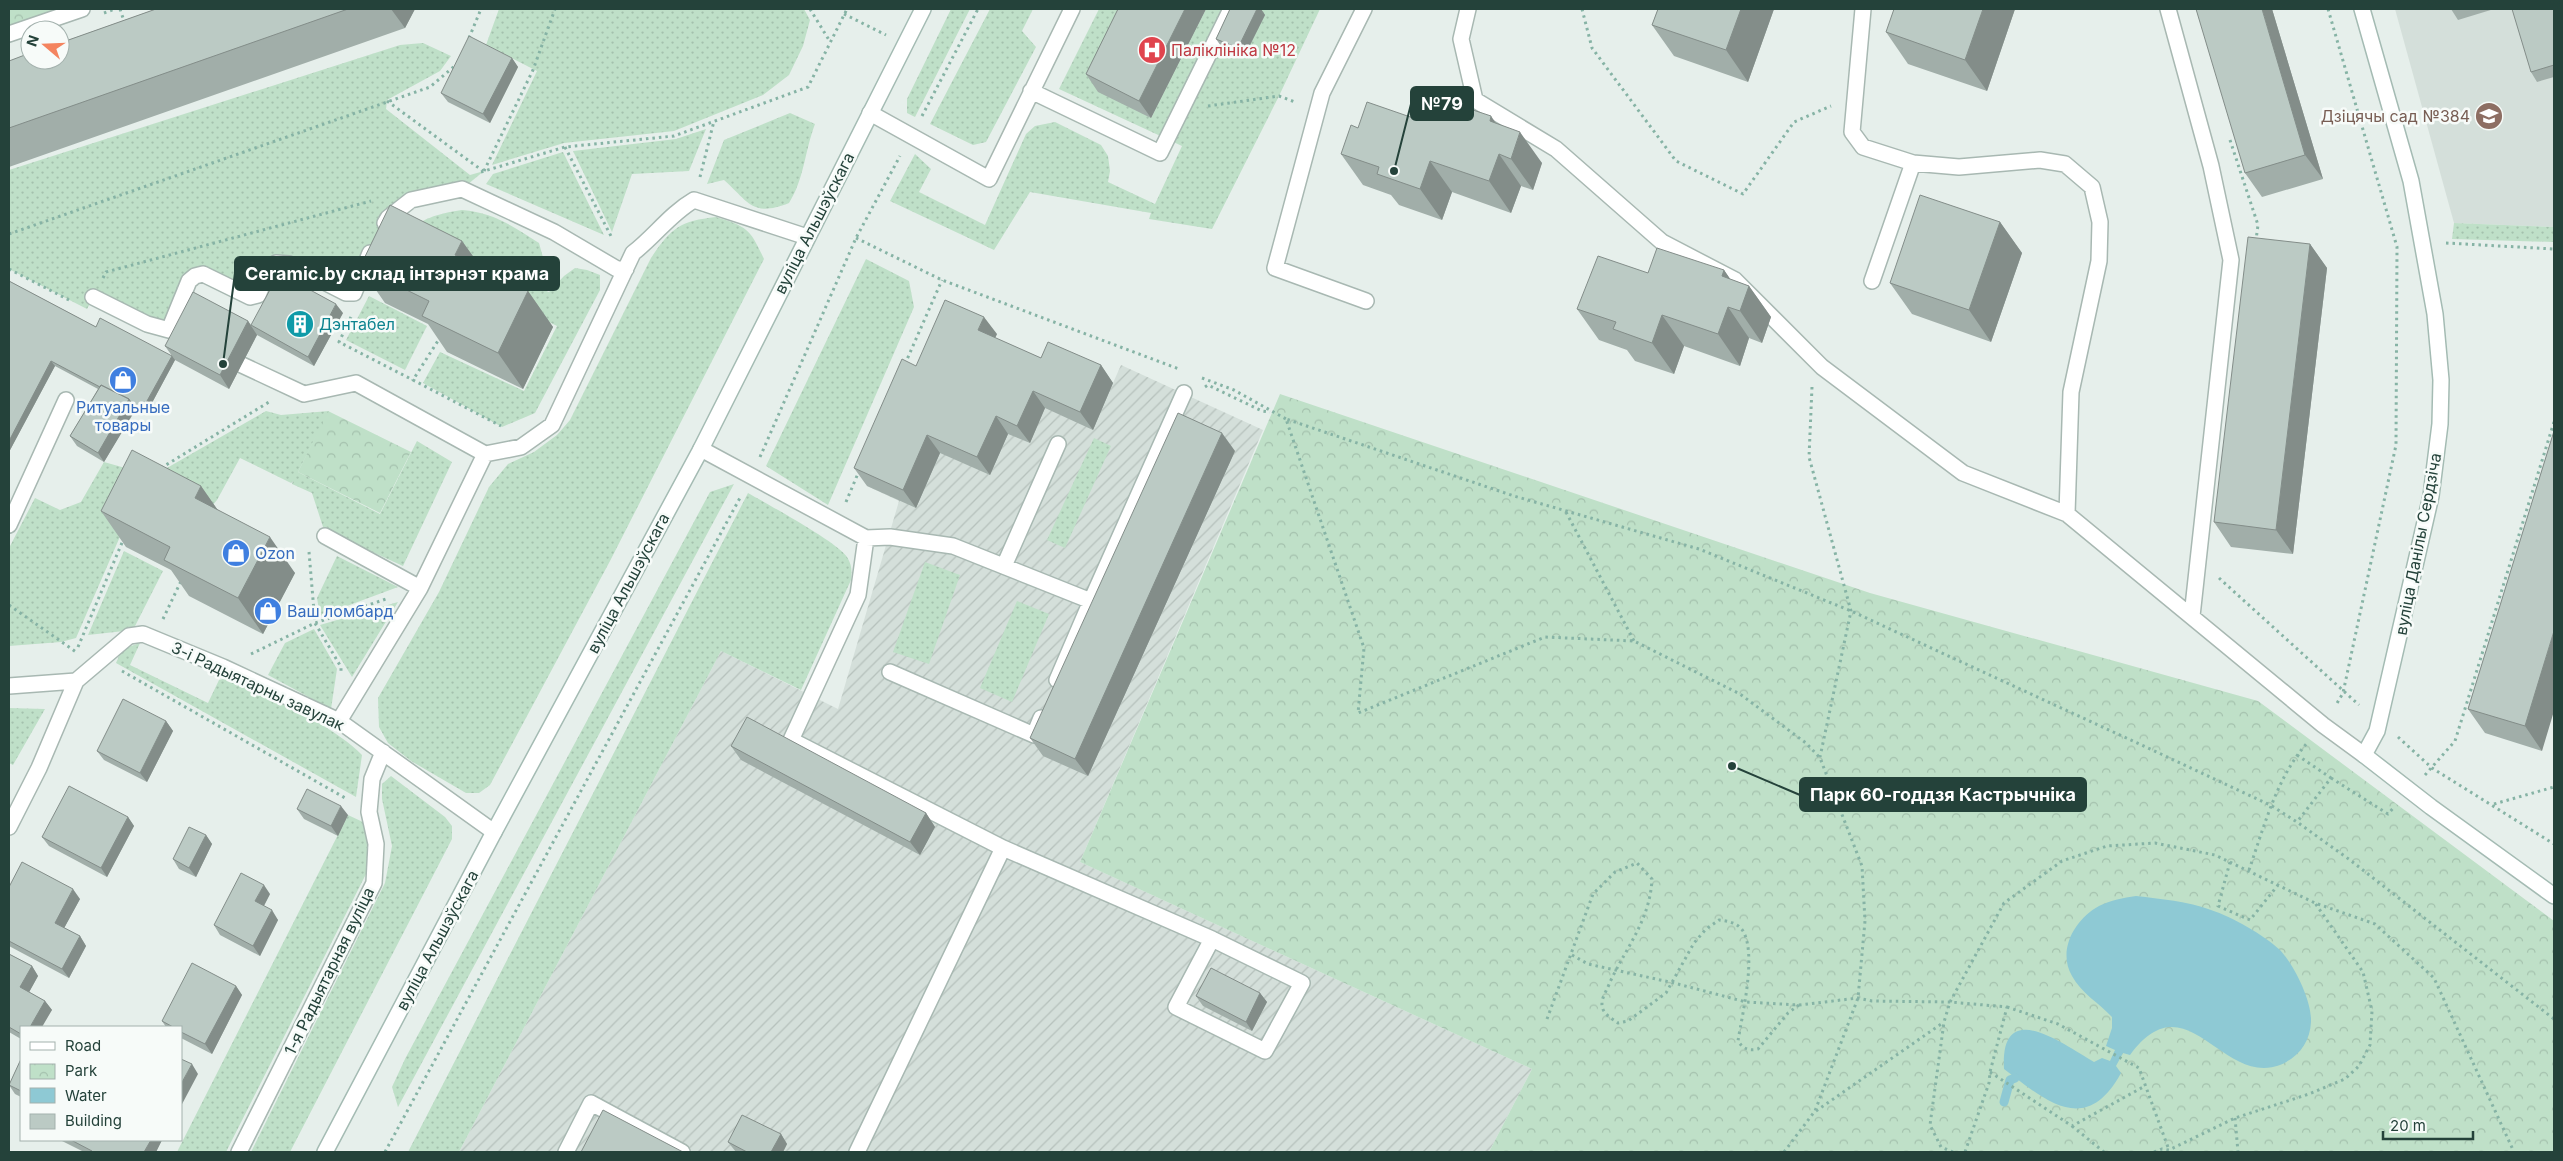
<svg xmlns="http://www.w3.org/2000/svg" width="2563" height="1161" font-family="Inter,sans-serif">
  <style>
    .built { fill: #d4dfda }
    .industrial { fill: url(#industrial-furrows) }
    .grass { fill: url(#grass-dots) }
    .park { fill: url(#park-crowns) }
    .water { fill: #8ec9d4 }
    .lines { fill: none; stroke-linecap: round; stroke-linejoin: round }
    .stream { stroke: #8ec9d4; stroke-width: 9 }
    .lane-casing { stroke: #a8b8b2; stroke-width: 18 }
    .street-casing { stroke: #a8b8b2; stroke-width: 18 }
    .secondary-casing { stroke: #a4bbb3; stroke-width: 18 }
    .path { stroke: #86b3a5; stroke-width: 3; stroke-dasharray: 2.5 4; stroke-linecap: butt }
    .lane { stroke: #fff; stroke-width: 15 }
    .street { stroke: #fff; stroke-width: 15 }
    .secondary { stroke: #fff; stroke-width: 15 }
    .wall { fill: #a1aea9 }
    .shaded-wall { fill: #838d89 }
    .building { fill: #bbcac4; stroke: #838d89 }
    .labels { text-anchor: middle; stroke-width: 5; stroke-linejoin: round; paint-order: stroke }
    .health-label { font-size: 16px; fill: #be3a42; stroke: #f7fbf9; text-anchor: start }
    .education-label { font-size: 16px; fill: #785e54; stroke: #f7fbf9; text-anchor: end }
    .street-label { font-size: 16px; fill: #24423a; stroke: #f7fbf9 }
    .culture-label { font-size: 16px; fill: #0d838f; stroke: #f7fbf9; text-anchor: start }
    .shop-label { font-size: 16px; fill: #366cbe; stroke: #f7fbf9; text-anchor: start }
    .leader { fill: none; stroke: #24423a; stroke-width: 2 }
    .callout-dot { fill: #24423a; stroke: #f7fbf9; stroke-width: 2 }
    .callout { fill: #24423a; stroke: #24423a; stroke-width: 2 }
    .callout-label { font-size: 18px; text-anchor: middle; font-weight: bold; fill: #fff }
  </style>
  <defs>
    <pattern id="industrial-furrows" width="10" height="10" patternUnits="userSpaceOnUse" patternTransform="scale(1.25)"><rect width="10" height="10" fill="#d4dfda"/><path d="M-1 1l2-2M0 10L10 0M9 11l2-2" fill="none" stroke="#b6c1bc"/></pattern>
    <pattern id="grass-dots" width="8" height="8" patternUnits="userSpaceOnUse" patternTransform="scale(1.25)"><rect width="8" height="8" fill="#bfe0c8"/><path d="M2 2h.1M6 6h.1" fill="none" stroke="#a4c1ad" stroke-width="1.8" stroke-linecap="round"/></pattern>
    <pattern id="park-crowns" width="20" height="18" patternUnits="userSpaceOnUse" patternTransform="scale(1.25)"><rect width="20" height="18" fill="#bfe0c8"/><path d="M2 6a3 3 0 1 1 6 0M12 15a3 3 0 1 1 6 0" fill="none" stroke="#a4c1ad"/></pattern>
  </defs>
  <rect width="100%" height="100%" fill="#e6efeb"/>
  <path class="built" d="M2395,9H2554V227L2454,223Z"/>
  <path class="industrial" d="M990,348L1113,383L1121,365L1263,430L1080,862L1532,1069L1489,1152H459L721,651L838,709L899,501L867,486L914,377Z"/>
  <path class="grass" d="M499,9H804L810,20L803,46L789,75L763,95L674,131L564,143L492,165L537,71L486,45Z
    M951,9H970L915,117L907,113V99Z
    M990,9H1033L1022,31L1036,47L986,142L973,145L930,124Z
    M1099,9H1140L1151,118L1206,9H1320L1279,96L1212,229L1149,219L1151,213L1030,192L994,250L890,201L915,154L931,169L919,192L985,225L1026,134L1035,126L1055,122L1101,145L1108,156L1110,171L1108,182L1155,204L1182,146L1059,89Z
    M423,43L451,56L440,71L387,100L386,109L470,175L484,171L462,189L411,200L354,293L277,263L258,295L195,276L169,330L93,298L87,309L9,269V170L400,45Z
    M790,113L815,124C805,150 804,180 789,203C752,218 748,201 724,180L707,184L724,140Z
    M706,129L689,171L632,174L612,232L573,151L676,139Z
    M563,152L604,235L486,184L493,174Z
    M462,210C495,213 512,226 539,243L544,261L536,287L549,292L564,276L575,268L587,270L600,275V290L535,413L502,427L423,383L440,352L524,391L557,326L486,290L402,235C423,218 436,214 462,210Z
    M716,217C748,227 750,229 764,259L610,561L490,785L479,793H466L411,761L388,743L379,727L378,698L439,592L489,487L508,464L534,452L557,435L570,420L651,258C671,228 680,221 716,217Z
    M2454,223L2554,227V242L2452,239Z
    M866,259L909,281L914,307L828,505L766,466Z
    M369,296L427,326L405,370L346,340Z
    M266,411L281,415L329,411L298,472L380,514L417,441L452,462L403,566L324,530L312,493L292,484L293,481L291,483L240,458L217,500L207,512L153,476Z
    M1094,438L1111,446L1065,548L1047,540Z
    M104,462L143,473L145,479L76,638L61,642L9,646V548L35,498L60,510L81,502Z
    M734,484L398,1107L392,1087L405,1059L710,492Z
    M748,493C767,504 839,543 847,557C852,565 852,571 851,580L801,690L721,651L459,1152H408Z
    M124,551L163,571L133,630L88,635Z
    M337,556L398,587L320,616L317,598Z
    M925,562L960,575L929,664L893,652Z
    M1017,601L1049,614L1012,702L980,688Z
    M398,602L352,677L320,625Z
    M314,629L337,669L331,709L268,675L285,643Z
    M140,643L130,665L208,703L219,680L227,678C267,697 332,724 362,755L356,797L116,663L122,649Z
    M9,708L45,709L13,765L9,763Z
    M391,776L445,817L452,826V839L290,1152H251L385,883L392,846L382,799V784Z
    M348,815L365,823L371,844L367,872L226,1152H177Z"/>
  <path class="park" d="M9,9H69L9,30Z
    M1280,394L1870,593L2258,701L2554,921V1152H1489L1532,1069L1080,862Z
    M328,411L411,452L380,513L298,472Z"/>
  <path class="water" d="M2136,896C2160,899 2188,901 2211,910C2232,917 2264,935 2280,950C2294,965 2312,1001 2311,1022C2310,1042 2299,1057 2280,1065C2221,1087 2187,978 2130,1055L2123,1053L2116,1066L2121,1073C2086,1137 2046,1101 2004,1069C2000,996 2063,1044 2094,1062L2102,1058L2110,1061L2115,1050L2106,1046L2112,1028V1017C2099,1003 2081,993 2072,976C2057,950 2075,919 2099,906C2111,900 2123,898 2136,896Z"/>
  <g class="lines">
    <path class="stream" d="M2004,1102L2010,1080L2015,1078"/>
    <defs>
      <path id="lane" d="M1364,9L1322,93L1275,268L1366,301
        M1468,9L1461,39L1475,100L1556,149L1662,242L1735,280L1822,367L1963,473L2067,514L2323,725L2364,755
        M1863,9L1852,132L1863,147L1913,163L1959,167L2040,160L2065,164L2092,187L2100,222L2099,261L2071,392L2067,514
        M2168,9L2211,166L2231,260L2192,616
        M9,34L82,9
        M1031,91L1160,153L1231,9
        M870,113L989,179L1072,9
        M385,223L388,218L411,200L462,189L554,232L617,269H626
        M1872,281L1913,163
        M93,297L147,324L169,330L189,281L195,276L203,274L250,297L258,295L269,269L276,263L289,264L346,293H354L370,253
        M242,365L304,394L356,383L485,454
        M701,449L866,538L858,595L791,740L1003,848L857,1152
        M9,525L66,400
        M325,536L420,588
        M866,538L890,537L953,546L1091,601L1184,393
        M1004,566L1058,444
        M890,672L1034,735L1041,718
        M1057,680L1091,601
        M339,721L420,588L485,454L521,447L552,425L633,253C655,236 670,214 694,200L807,237
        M1003,848L1212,939L1302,983L1265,1051L1176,1007L1212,939
        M566,1152L591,1103L682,1152"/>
      <path id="street" d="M9,686L76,681L129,636L143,634L223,667L339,721L494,832
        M9,827L39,768L76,681
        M239,1152L374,883L376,844L369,812L372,779L383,752"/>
      <path id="secondary" d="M2362,9L2411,181L2435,314L2441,380L2440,424L2431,496L2377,731L2364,755L2431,807L2554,896
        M325,1152L494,832L701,449L923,9"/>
    </defs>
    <use href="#lane" class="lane-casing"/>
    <use href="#street" class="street-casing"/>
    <use href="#secondary" class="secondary-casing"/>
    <path class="path" d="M120,9L125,24
      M810,9L829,40
      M1582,9L1592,48L1676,161L1743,194L1794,122L1831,106
      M2328,9L2397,247L2396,445L2343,693L2336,705
      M104,13L115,9
      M844,14L886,35
      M469,38L481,9
      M387,101L483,171
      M1208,106L1279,96L1295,102
      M922,116L978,9
      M2230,140L2258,225L2256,240
      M565,147L612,238
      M484,171L533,70L555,9
      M481,172L565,147L674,136L808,87L847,9
      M700,177L714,121
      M9,234L430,87L457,64
      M856,238L942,280L1179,369
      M2446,243L2554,249
      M9,269L71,301
      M103,278L106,272L371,201
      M351,317L339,342L413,380
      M441,336L413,380L501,426
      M905,364L942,280
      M1202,378L1234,390L1286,419
      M1205,387L1208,385L1262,411L1270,412
      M1812,387L1809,457L1851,611L1820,757
      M760,457L856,238L900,156
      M161,468L269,402
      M846,502L859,471
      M1566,512L1634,641
      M309,552L315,623L341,667V671
      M2219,578L2359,705
      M9,605L76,652
      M163,619L182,579
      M78,647L124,538
      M251,654L315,623L386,599
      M122,671L347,799
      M2398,737L2432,768L2554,844
      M2297,755L2331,778L2297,822
      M2425,775L2455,741L2554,422
      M2331,778L2388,814L2395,806
      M2494,804L2554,787
      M2230,862L2218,906L2250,920L2278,885
      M2249,870C2264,827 2277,776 2308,742
      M1572,955L1588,964L1674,983L1746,1002L1799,1005L1858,998L1872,1001L1950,1002L2007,1007L1990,1072L1989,1083L1965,1152
      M2007,1007L2058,1024L2139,1068L2169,1150
      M1547,1019L1593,894L1615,872L1637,863L1652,879C1650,920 1627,946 1610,982C1608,988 1602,997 1602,1003C1601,1013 1611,1018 1618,1023L1628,1021L1666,993L1694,943L1706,929L1719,920C1728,921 1738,923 1743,931C1757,955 1742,1015 1738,1041C1743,1049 1749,1051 1758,1049L1788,1013L1799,1005
      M1990,1072L2072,1126L2145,1086
      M1816,1111L1944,1022
      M2235,1118L2238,1152
      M2072,1126L2104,1152
      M385,1152L741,496
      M1784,1152L1815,1111L1858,998L1865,921L1862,866L1820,758L1806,743L1740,694L1634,641L1545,637L1358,713L1364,648L1286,419L1514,496L1699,549L1851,611L2161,754L2272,806L2297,822L2350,860L2554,1019
      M1953,1152L1941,1147L1930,1125L1944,1022L1950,1002L2004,903L2062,861L2107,846L2155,843L2215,855L2315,903L2375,924L2434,978L2514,1152
      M2154,1152L2162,1149L2169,1150L2235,1118L2309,1094L2345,1079L2359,1066L2370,1045L2372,1011L2363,972L2315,903"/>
    <use href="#lane" class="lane"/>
    <use href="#street" class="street"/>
    <use href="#secondary" class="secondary"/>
  </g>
  <path class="wall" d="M156,9H415L405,28L9,167V61Z
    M1118,9H1206L1151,118L1098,92L1086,74Z
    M1230,9H1261L1265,15L1244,57L1223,49L1216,39Z
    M1658,9H1774L1748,82L1674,56L1652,25Z
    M2015,9L1987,91L1908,64L1886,32Z
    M2272,9L2323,179L2262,197L2245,173Z
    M2451,9H2494L2458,20Z
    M2554,9V77L2537,82L2531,72Z
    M512,58L518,67L490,123L448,102L441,93Z
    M1419,120L1497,124L1542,163L1533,190L1521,186L1511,213L1452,192L1442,220L1399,205L1391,195L1363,185L1341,154L1358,128Z
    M2000,222L2022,253L1991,342L1912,314L1890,283Z
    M462,241L482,269L528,291L553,327L523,389L447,352L428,324L385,303L360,267Z
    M2310,244L2327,268L2293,554L2231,547L2214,522Z
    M1724,270L1730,279L1749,286L1771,317L1762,343L1749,338L1740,366L1684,346L1674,374L1635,361L1627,350L1599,340L1577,309Z
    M9,281L96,327L172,356L165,346L248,321L251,325L343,313L314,366L257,335L229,389L175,360L146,414L135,409L104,462L77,446L70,436L98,389L55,366L9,452Z
    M997,334L995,338L1041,358L1101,365L1113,383L1093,430L1045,408L1030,443L1008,434L990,475L940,453L916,508L867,486L854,468L916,366Z
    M2554,431L2542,751L2485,733L2468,709Z
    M1235,451L1088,776L1043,756L1030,738Z
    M201,486L217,509L295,573L263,634L189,596L171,570L126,547L101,511Z
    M166,721L173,731L147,782L104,760L97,751Z
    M731,746L926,813L935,827L920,855L741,760Z
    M297,809L348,815L338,836L304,819Z
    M128,817L134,826L107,877L49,846L42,837Z
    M206,835L212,844L196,877L179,869L173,859Z
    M9,887L80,899L64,928L80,936L86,946L69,978L9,946Z
    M270,894L264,906L278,920L260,956L220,935L214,925Z
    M9,954L32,966L38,976L29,992L45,1001L52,1010L21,1027V1039L9,1032Z
    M236,986L242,995L212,1054L181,1038V1027H166L162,1021Z
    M1260,993L1267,1002L1252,1031L1203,1006L1196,996Z
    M21,1059V1097L15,1094L9,1085Z
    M781,1134L787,1144L783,1152H736L728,1142Z
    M60,1140H162L156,1152H84Z"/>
  <path class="shaded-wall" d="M391,9H415L405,28Z
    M1185,9H1206L1151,118L1139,101Z
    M1257,9H1261L1265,15L1244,57L1238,48Z
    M1741,9H1774L1748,82L1726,50Z
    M1983,9H2015L1987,91L1965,60Z
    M2262,9H2272L2323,179L2305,155Z
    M512,58L518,67L490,123L483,114Z
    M1491,116L1513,148L1490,121Z
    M1520,132L1542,163L1533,190L1511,159Z
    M1499,154L1521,186L1511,213L1489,181Z
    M1430,161L1452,192L1442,220L1420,189Z
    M2000,222L2022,253L1991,342L1969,310Z
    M462,241L488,277L455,255Z
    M2310,244L2327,268L2293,554L2276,530Z
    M1724,270L1744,299L1749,286L1771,317L1762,343L1740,311L1722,276Z
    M528,291L553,327L523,389L498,353Z
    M336,304L343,313L314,366L308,357Z
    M1728,307L1749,338L1740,366L1718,334Z
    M1662,315L1684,346L1674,374L1652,343Z
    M984,317L997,334L990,348L978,330Z
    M248,321L257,335L229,389L220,375Z
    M172,356L175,360L146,414L142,410Z
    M51,361L55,366L9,452V441Z
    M1101,365L1113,383L1093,430L1080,412Z
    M1033,391L1045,408L1030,443L1017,426Z
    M129,399L136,409L104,462L98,453Z
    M996,416L1008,434L990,475L977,457Z
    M1222,433L1235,451L1088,776L1075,759Z
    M927,435L940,453L916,508L903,490Z
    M201,486L226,522L195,498Z
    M270,537L295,573L263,634L238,598Z
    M2554,631V711L2542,751L2525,726Z
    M166,721L173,731L147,782L140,773Z
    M341,806L348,815L338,836L331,826Z
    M926,813L935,827L920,855L910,842Z
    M128,817L134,826L107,877L101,868Z
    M206,835L212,844L196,877L189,868Z
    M264,885L270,894L261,911L255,901Z
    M73,889L80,899L62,932L55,923Z
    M272,910L278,920L260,956L253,946Z
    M80,936L86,946L69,978L62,969Z
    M32,966L38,976L27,996L20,987Z
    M236,986L242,995L212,1054L205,1044Z
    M1260,993L1267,1002L1252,1031L1246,1022Z
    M45,1001L52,1010L42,1027H30Z
    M192,1064L198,1074L181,1106V1084Z
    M781,1134L787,1144L783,1152H771Z
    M151,1140H162L156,1152H144Z"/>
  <path class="building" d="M156,9H348L9,128V61L30,53V60H60V43Z
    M1118,9H1185L1139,101L1086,74Z
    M1230,9H1257L1238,48L1216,39Z
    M1658,9H1741L1726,50L1652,25Z
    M1894,9H1983L1965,60L1886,32Z
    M2196,9H2262L2305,155L2245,173Z
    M2512,9H2554V65L2531,72Z
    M469,36L512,58L483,114L441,93Z
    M1428,95L1491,116L1490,121L1520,132L1511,159L1499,154L1489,181L1430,161L1420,189L1377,174L1379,167L1341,154L1351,125L1358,128L1367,102L1419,120Z
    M1920,195L2000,222L1969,310L1890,283Z
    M390,205L462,241L455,255L528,291L498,353L422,316L429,301L360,267Z
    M2248,237L2310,244L2276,530L2214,522Z
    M1657,248L1724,270L1722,276L1749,286L1740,311L1728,307L1718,334L1662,315L1652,343L1613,329L1616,322L1577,309L1598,256L1648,273Z
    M279,273L336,304L308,357L251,325Z
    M9,281L96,327L100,318L172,356L142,410L132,404L129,399L101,385L100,387L51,361L9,441Z
    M193,292L248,321L220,375L165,346Z
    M945,300L984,317L978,330L1041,358L1048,342L1101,365L1080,412L1033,391L1017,426L996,416L977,457L927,435L903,490L854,468L902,359L916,366Z
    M101,385L129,399L98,453L70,436Z
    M1178,413L1222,433L1075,759L1030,738Z
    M2554,431V631L2525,726L2468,709Z
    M132,450L201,486L195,498L270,537L238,598L164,560L170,547L101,511Z
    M123,699L166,721L140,773L97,751Z
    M747,717L926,813L910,842L731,746Z
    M69,786L128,817L101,868L42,837Z
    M307,789L341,806L331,826L297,809Z
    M189,827L206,835L189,868L173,859Z
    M22,862L73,889L55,923L80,936L62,969L9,941V887Z
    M241,873L264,885L255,901L272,910L253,946L214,925Z
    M9,954L32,966L20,987L45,1001L30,1027H21V1034L9,1027Z
    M192,963L236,986L205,1044L181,1032V1027H173L162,1021Z
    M1211,968L1260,993L1246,1022L1196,996Z
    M21,1059V1091L9,1085Z
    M181,1059L192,1064L181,1084Z
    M603,1110L683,1152H581Z
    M742,1115L781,1134L771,1152H747L728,1142Z
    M71,1140H151L144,1152H92V1151Z"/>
  <defs>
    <symbol id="hospital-disc" viewBox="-11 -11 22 22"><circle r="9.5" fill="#e0444e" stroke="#f7fbf9"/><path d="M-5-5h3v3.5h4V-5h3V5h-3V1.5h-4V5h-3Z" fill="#fff"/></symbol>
    <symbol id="school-disc" viewBox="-11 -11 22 22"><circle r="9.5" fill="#8d6e63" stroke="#f7fbf9"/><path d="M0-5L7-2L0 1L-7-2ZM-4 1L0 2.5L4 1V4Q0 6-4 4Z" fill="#fff"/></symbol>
    <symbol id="building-disc" viewBox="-11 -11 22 22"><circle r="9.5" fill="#0f9aa8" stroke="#f7fbf9"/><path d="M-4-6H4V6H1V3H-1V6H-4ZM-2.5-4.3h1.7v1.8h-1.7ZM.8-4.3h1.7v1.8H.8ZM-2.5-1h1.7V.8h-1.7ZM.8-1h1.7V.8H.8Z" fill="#fff"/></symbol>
    <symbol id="shop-disc" viewBox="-11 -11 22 22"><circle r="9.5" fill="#3f7fe0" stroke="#f7fbf9"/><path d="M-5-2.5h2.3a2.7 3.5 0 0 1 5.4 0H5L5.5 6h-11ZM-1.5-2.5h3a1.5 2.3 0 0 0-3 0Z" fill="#fff"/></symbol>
  </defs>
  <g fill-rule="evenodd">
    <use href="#hospital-disc" x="1136" y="34" width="32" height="32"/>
    <use href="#school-disc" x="2473" y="100" width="32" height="32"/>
    <use href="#building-disc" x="284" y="308" width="32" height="32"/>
    <use href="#shop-disc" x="107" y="364" width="32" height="32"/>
    <use href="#shop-disc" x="220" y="537" width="32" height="32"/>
    <use href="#shop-disc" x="252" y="595" width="32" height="32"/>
  </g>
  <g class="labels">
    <g class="health-label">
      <text x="1171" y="56">Паліклініка №12</text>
    </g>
    <g class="education-label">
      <text x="2470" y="122">Дзіцячы сад №384</text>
    </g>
    <g class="street-label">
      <text transform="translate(814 223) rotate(-63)" y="6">вуліца Альшэўскага</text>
      <text transform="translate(2418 544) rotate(-79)" y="6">вуліца Данілы Сердзіча</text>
      <text transform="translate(628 583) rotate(-62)" y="6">вуліца Альшэўскага</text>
      <text transform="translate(258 686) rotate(25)" y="6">3-і Радыятарны завулак</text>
      <text transform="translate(437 940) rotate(-62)" y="6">вуліца Альшэўскага</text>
      <text transform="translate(329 971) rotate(-64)" y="6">1-я Радыятарная вуліца</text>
    </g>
    <g class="culture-label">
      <text x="319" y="330">Дэнтабел</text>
    </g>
    <g class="shop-label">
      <text x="123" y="413" text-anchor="middle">Ритуальные<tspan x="123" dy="18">товары</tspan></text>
      <text x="255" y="559">Ozon</text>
      <text x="287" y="617">Ваш ломбард</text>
    </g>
  </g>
  <path class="leader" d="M1394 171L1411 104M223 364L235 273M1732 766L1800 795"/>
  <g class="callout-dot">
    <circle cx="1394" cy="171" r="5"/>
    <circle cx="223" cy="364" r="5"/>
    <circle cx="1732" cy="766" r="5"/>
  </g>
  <g class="callout">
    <rect x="1411" y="87" width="62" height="33" rx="5"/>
    <rect x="235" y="257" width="324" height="33" rx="5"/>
    <rect x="1800" y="778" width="286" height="33" rx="5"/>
  </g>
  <g class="callout-label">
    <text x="1442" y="110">№79</text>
    <text x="397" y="280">Ceramic.by склад інтэрнэт крама</text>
    <text x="1943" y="801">Парк 60-годдзя Кастрычніка</text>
  </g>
  <rect width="2563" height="1161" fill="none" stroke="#24423a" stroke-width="20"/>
  <rect x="20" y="1026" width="162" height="115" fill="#f7fbf9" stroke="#a3b1ad"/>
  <rect x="30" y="1042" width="25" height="8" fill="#ffffff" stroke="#a3b1ad"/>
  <text x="65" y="1051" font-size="15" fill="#24423a">Road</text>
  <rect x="30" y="1064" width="25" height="15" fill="url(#park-crowns)" stroke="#a3b1ad"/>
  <text x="65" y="1076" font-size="15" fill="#24423a">Park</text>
  <rect x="30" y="1088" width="25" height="15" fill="#8ec9d4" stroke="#a3b1ad"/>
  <text x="65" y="1101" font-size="15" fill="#24423a">Water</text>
  <rect x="30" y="1114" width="25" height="15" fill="#bbcac4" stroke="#a3b1ad"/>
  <text x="65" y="1126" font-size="15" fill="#24423a">Building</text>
  <g transform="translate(45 45) rotate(289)"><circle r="24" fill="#f7fbf9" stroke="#a3b1ad"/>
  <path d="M0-4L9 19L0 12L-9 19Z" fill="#f4845f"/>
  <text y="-8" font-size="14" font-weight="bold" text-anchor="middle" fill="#24423a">N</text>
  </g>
  <path d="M2383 1131v8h90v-8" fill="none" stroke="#24423a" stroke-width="2.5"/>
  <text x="2390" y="1131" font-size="15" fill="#24423a" stroke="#f7fbf9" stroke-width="4" paint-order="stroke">20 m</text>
</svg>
